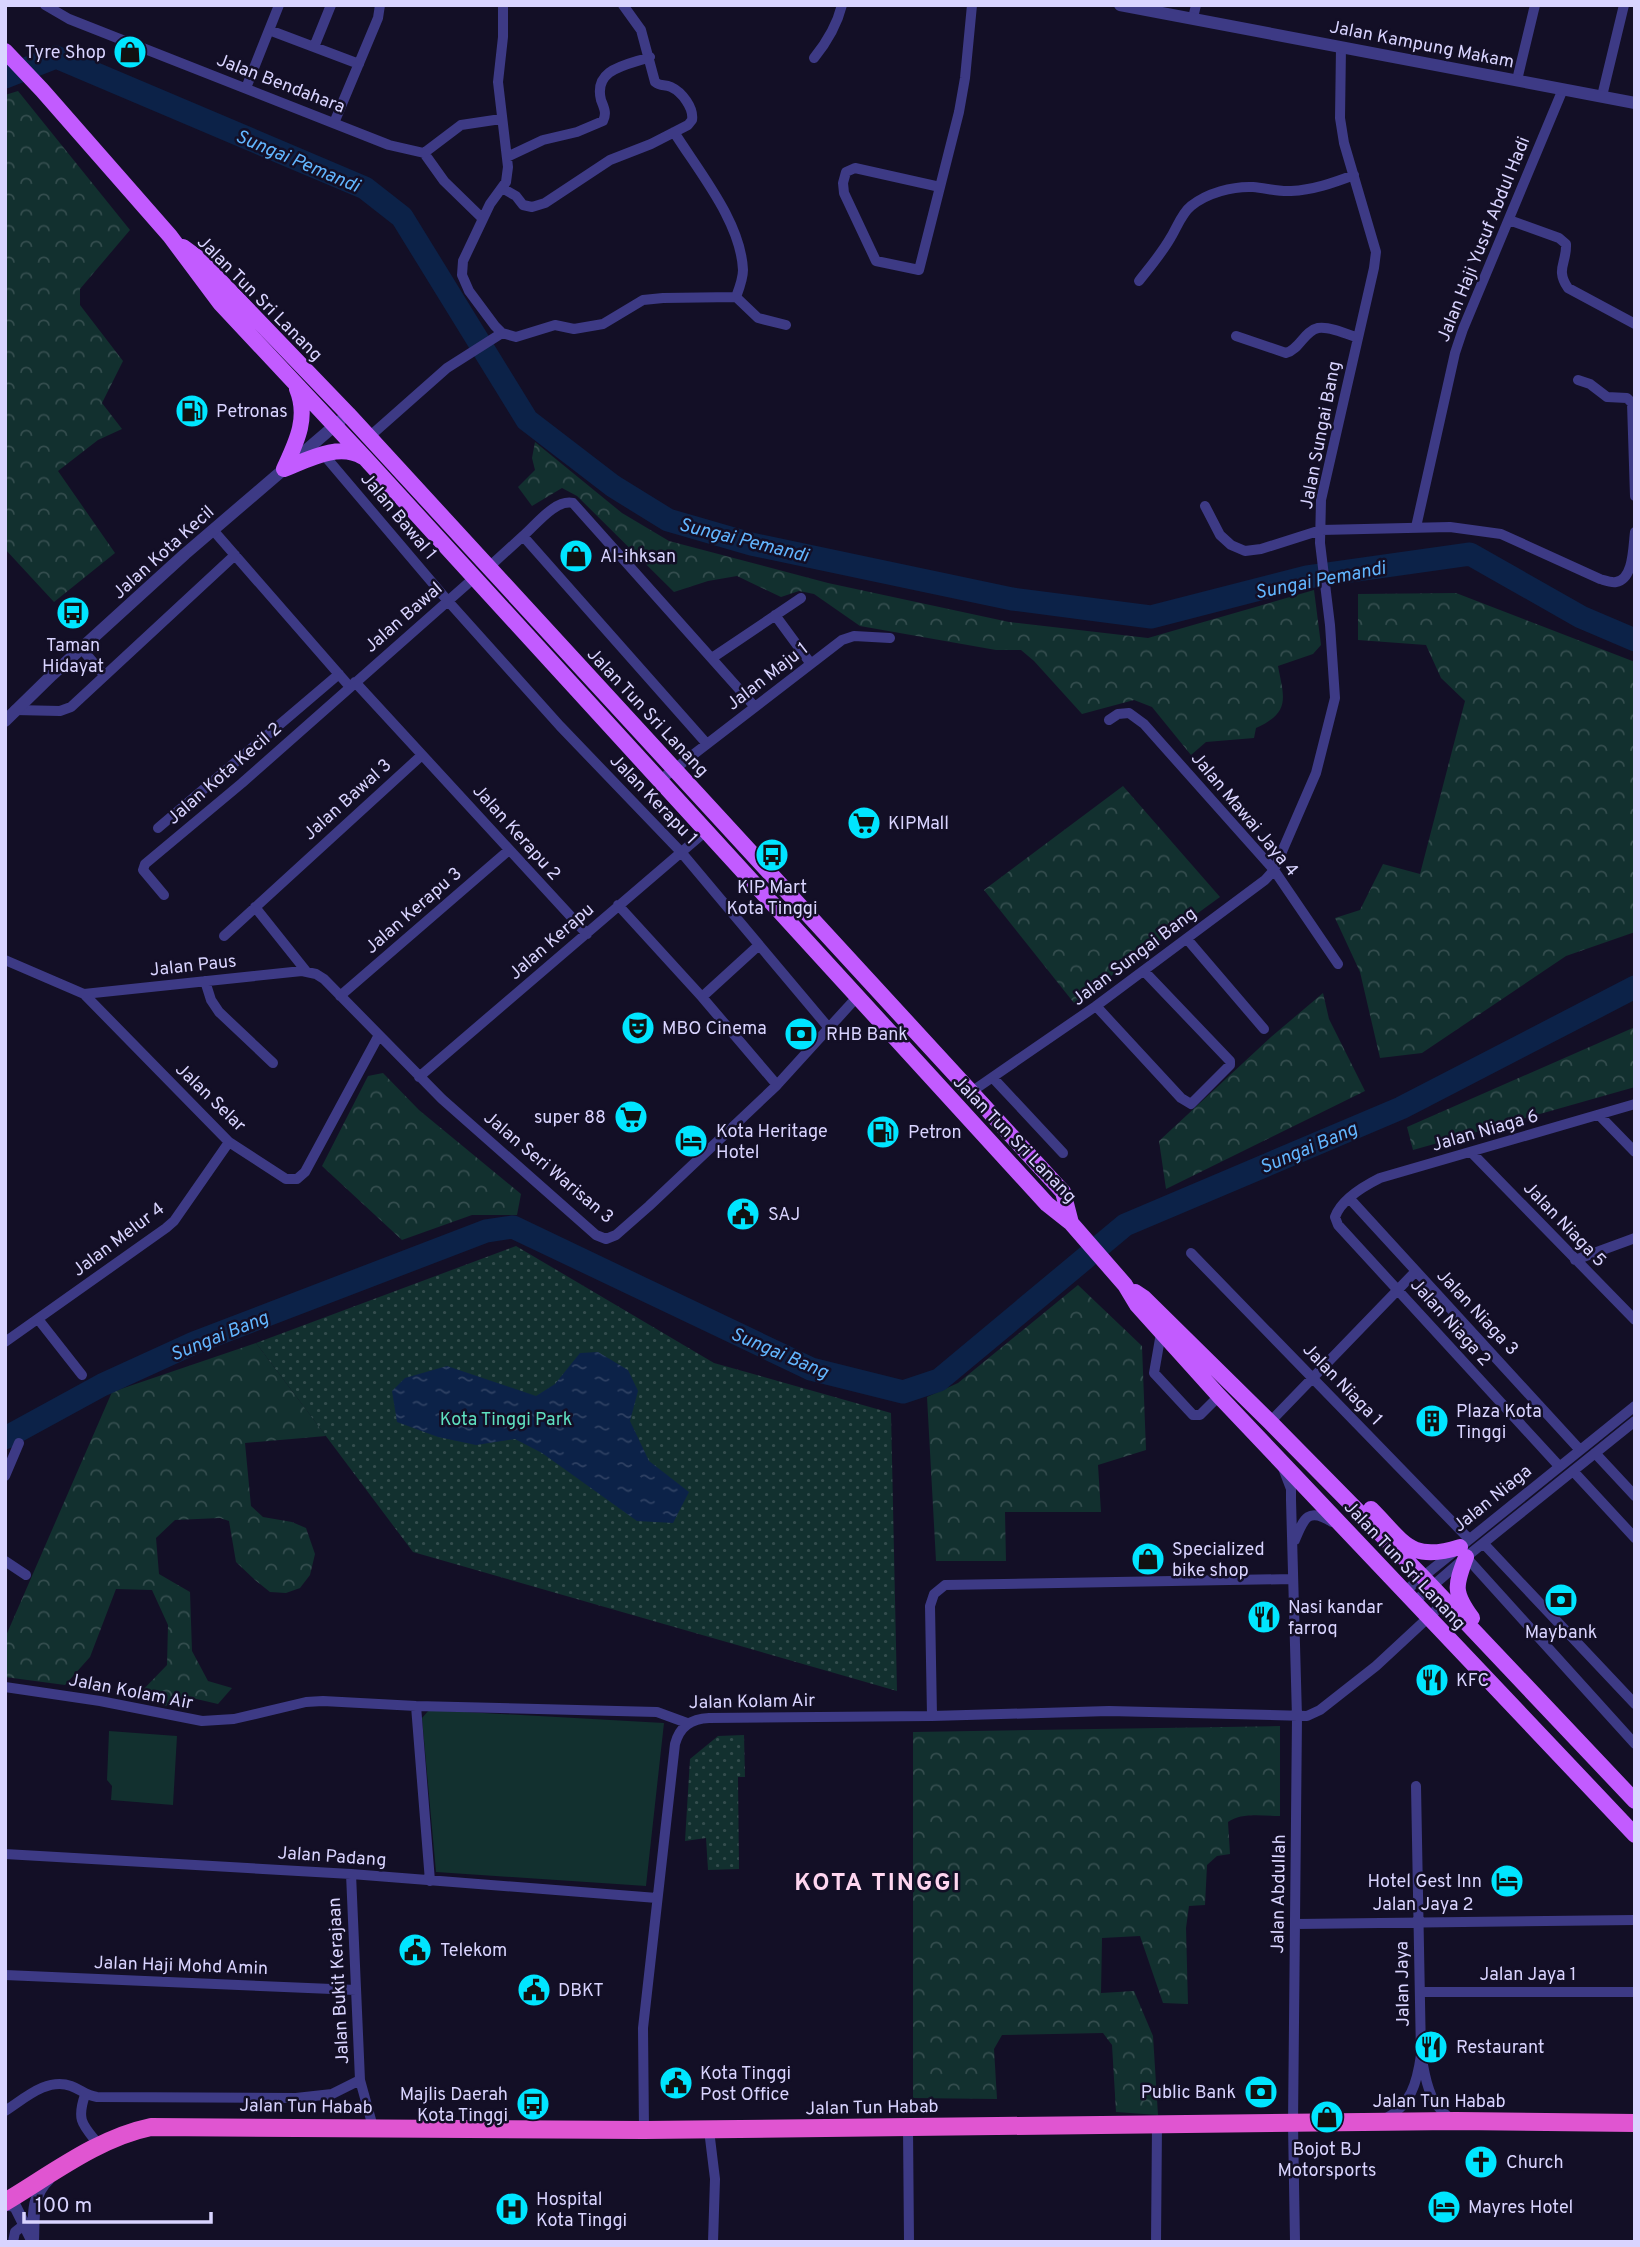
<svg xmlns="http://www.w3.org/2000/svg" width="1640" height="2247" font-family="Overpass,sans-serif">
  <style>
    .green { fill: #12302f }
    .forest { fill: url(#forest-crowns) }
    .park { fill: url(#park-dots) }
    .water { fill: url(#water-ripples) }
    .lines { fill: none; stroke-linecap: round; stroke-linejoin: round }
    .river { stroke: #0c2248; stroke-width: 23 }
    .minor { stroke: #3d3a85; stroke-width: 10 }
    .tertiary { stroke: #3d3a85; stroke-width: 12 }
    .primary { stroke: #c25bff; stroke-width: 16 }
    .trunk { stroke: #e055d1; stroke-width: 18 }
    .labels { text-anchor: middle; stroke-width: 5; stroke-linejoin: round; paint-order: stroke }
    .street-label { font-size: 18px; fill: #d9d4ff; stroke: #130f26 }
    .poi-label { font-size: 18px; fill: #d9d4ff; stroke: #130f26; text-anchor: start }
    .park-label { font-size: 18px; fill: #5fe0c0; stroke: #130f26 }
    .water-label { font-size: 19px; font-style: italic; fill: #62b6ff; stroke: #130f26 }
    .district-label { font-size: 24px; font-weight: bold; letter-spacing: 2px; fill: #ffd6f0; stroke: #130f26 }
  </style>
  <defs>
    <pattern id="forest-crowns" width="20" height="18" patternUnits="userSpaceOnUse" patternTransform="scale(1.75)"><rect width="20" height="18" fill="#12302f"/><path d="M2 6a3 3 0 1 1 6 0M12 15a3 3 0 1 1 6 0" fill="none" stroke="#344d4e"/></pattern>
    <pattern id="park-dots" width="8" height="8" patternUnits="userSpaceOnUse" patternTransform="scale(1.75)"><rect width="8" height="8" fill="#12302f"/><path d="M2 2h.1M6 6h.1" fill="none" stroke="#344d4e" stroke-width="1.8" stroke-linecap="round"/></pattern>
    <pattern id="water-ripples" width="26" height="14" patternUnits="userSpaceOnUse" patternTransform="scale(1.75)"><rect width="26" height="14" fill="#0c2248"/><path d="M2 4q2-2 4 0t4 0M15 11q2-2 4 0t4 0" fill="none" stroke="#2f4163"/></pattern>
  </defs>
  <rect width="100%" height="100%" fill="#130f26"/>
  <path class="green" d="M429,1710L664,1723L646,1886L436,1872L422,1718Z
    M109,1731L177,1736L173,1805L111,1800L112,1786L107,1780Z"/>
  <path class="forest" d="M18,91L130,230L80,289V305L123,361L102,403L122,429L98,440L58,471L115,553L54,602L5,549V95Z
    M535,442L622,513L669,541L828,583L1009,622L1148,638L1314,590L1321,645L1313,654L1278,666C1284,698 1291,712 1256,728L1254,738L1206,742L1191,755L1152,707L1134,700L1082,714L1034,661L1021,650H996L860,626L814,594L799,591L781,597L737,576L708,581L674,592L577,496L562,488L532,506L518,487L535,470L532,458Z
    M1456,593L1635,662V932L1566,956L1422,1053L1380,1058L1360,972L1335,918L1360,910L1383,864L1420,874L1465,701L1441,678L1426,645L1358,640V594Z
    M1123,786L1220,897L1074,1003L984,890Z
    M1323,993L1329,1019L1365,1091L1166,1189L1159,1141L1271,1037Z
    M1635,1027V1087L1413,1150L1407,1127Z
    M383,1073L419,1110L521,1194L517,1215H472L402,1240L322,1166L368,1076Z
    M1078,1285L1142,1346L1146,1450L1098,1465L1101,1512H1005L1006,1561H936L927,1397L958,1383Z
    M256,1343L326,1436L245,1443L251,1506L263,1517L292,1522L306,1528L315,1554L310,1575L300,1588L286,1593L270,1592L255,1580L236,1562L229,1521L220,1518L175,1520L156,1538L159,1574L190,1592L192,1651L208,1681L232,1688L218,1704L192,1698L165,1706L139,1694L167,1665L168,1625L152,1590L116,1589L90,1657L65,1685L5,1677V1638L112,1392Z
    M1280,1726V1816C1264,1816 1241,1812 1228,1822L1230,1854L1217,1856L1207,1865L1205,1905L1189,1906L1186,1928L1188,2004L1163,2003L1140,1936L1102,1938L1101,1993L1134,1991L1153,2036L1158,2115L1116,2112L1112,2045L1103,2033L1002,2035L994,2049L997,2099L913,2098V1732Z"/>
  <path class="park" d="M516,1246L714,1363L891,1413L897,1691L413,1552L256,1343Z
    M744,1735L745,1777H738L739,1869L708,1870L706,1838L685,1841L690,1759L718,1736Z"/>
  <path class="water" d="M598,1352L628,1370L638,1391L630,1421L649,1461L689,1492L673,1523L637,1521L542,1453L515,1439L476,1445L438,1437L397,1422L392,1391L405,1378L447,1366L536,1396L555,1384L580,1353Z"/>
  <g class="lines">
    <path class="river" d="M5,77L56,57L365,188L402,217L527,420L613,486L668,520L751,544L1012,599L1151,617L1307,577L1470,554L1581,617L1635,640
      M5,1438L102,1385L194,1343L486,1231L513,1227L811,1369L903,1392L939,1380L1125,1225L1401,1108L1635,987"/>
    <path class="minor" d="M45,5L69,19L389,145L424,153L444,181L483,219
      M503,5V37L498,82L508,167L506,182L490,204L463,261L462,275L469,291L495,326L502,333L516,337L555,325L574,329L603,324L643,300L663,298L736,297
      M1193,18L1196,5
      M269,30L359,64
      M314,47L331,5
      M814,58C827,42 837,25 842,5
      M1517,80L1535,5
      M246,88L279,5
      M1602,96L1624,5
      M334,123L378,18L380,5
      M674,132C699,172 741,222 743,270C743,279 739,289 736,297
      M424,153L461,125L501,119
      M507,157L543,140L577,132L603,121C607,113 604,108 601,100C593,68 628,65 650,57
      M940,187L855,168L846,172L843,183L844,193L876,261L919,270L959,112L965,78L972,5
      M502,188L516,196L523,205L532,207L545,203L610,160L651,144L688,125L692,120C694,108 682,92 671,87C664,84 661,87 655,82L641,30L623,5
      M1509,220L1559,238L1566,244C1567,263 1555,269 1568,288L1635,324
      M1139,281C1150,267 1162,253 1171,237C1177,227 1182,213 1191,206C1207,193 1233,186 1253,187C1266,188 1278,192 1291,191C1313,190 1333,183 1354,175
      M736,297L758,318L786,325
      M1236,336L1286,353C1300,349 1304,331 1318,328C1329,326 1347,334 1358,338
      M1578,380L1590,384L1607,397L1627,398L1632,403L1635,496
      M369,437L447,368L502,333
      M324,455L447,600L560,726L681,852L828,1027
      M1205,506L1220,535L1231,545L1245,551L1261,549L1321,530L1450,527L1501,534L1600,579C1604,580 1611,583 1616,582C1634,579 1633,546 1635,532
      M1416,527L1455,353L1463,329L1563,89
      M213,530L350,687
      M523,536C536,525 555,499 573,503L755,707
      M489,567L523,536L707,744
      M775,615L811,664
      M81,648L104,675
      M712,658L801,598
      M355,682L587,934
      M15,710L60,711L71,707L235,555
      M1109,720L1118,714L1129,713L1144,724L1274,870L1338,964
      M659,781L842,640L854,636L890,638
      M158,828L339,674
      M164,895L143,870L145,864L242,783L474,578
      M618,905L702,997L777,1085
      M255,907L306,971
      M224,936L422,755
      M1187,939L1264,1029
      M5,960L84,994L229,1142L286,1179H297L305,1172L379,1035
      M205,981L211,1000L219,1012L273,1063
      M84,994L302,971L316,974L324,979L442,1099L596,1235L606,1239L616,1235L649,1206L777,1085L857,997
      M340,996L509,850
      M702,997L759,945
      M1096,1006L1181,1098L1191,1104L1230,1065V1061L1144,971
      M419,1077L706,831
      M993,1078L1063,1153
      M971,1092L1096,1006L1265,880L1274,870L1316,773L1335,698L1330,625L1320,543L1321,500L1374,268L1376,252L1344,143L1340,118L1341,47
      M1599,1115L1635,1152
      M1472,1153L1635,1320
      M1350,1199L1580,1450
      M1191,1253L1469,1539
      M1575,1260L1635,1238
      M38,1319L82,1375
      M1161,1333L1154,1373L1193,1415H1200L1219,1396
      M5,1342L166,1228L174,1221L229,1142
      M1270,1422L1416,1271
      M1595,1453L1635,1496
      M1559,1466L1338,1225L1335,1217C1341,1200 1364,1186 1380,1178L1635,1104
      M1283,1468L1291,1489V1500L1297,1717L1293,2124L1295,2242
      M1573,1471L1635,1538
      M5,1476L19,1443
      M1295,1540C1304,1518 1308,1507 1332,1522
      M1484,1544L1635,1704
      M1466,1557L1635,1744
      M5,1561L26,1575
      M1404,1592L1635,1406
      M1414,1602L1466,1557L1635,1421
      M5,1687L100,1701L202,1721L234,1719L306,1702L323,1701L416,1706L657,1712L687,1723
      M416,1706L430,1881
      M932,1716L930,1606L934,1594L945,1585L1292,1579
      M5,1854L351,1874L657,1898
      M351,1874L360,2080L373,2127
      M1296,1924L1635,1920
      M5,1975L356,1990
      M1421,1992H1635
      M1423,2065C1427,2087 1432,2107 1452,2119
      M85,2095C76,2121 83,2125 99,2145
      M5,2111C24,2099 47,2077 71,2086C82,2090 85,2095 97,2097L296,2098L332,2094L360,2080
      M1385,2119C1411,2105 1417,2083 1421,2055L1416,1786
      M908,2128L909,2242
      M644,2130L643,2028L675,1744C680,1726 691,1719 709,1718L932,1716L1109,1711L1307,1716L1320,1710L1376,1666L1445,1602
      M709,2130L715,2179L713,2242
      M13,2242L15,2232L25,2224
      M1156,2242L1157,2125"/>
    <path class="tertiary" d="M1120,5L1635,103
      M5,721L52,675L185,554L340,421
      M5,2204L15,2206L31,2238
      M33,2242C34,2219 31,2196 48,2180"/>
    <path class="primary" d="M5,51L42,90L170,236L220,303L365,458L1047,1204L1071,1223L1125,1285L1137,1305L1219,1396L1635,1835
      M183,247L198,258L348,414L1063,1192L1071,1223
      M284,469C296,443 309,418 297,389
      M284,469C307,460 339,442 363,457
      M1135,1292L1144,1298L1270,1422L1422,1576L1635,1801
      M1371,1509C1404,1542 1410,1563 1460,1547
      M1466,1557C1455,1586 1453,1592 1472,1618"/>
    <path class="trunk" d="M5,2202C52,2174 98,2138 151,2127L644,2130L1456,2121L1635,2123"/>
  </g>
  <defs>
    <symbol id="shop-disc" viewBox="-11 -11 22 22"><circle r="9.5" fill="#00e5ff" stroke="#130f26"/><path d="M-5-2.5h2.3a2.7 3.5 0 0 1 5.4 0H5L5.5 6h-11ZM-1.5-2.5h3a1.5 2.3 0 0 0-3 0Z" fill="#111"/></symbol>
    <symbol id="fuel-disc" viewBox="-11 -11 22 22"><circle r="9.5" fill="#00e5ff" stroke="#130f26"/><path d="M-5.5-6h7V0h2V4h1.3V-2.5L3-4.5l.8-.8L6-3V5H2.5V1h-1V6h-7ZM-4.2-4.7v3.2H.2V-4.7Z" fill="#111"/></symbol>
    <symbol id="bus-disc" viewBox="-11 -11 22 22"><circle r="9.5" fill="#00e5ff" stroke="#130f26"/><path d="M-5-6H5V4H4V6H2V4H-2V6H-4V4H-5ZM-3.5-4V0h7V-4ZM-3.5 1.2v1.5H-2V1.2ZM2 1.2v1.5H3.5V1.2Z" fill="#111"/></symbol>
    <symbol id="supermarket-disc" viewBox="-11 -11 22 22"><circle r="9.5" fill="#00e5ff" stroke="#130f26"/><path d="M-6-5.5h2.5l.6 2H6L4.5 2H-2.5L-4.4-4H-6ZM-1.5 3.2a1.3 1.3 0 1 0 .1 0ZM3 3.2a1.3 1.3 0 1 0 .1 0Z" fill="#111"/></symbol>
    <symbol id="theatre-disc" viewBox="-11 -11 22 22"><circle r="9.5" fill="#00e5ff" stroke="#130f26"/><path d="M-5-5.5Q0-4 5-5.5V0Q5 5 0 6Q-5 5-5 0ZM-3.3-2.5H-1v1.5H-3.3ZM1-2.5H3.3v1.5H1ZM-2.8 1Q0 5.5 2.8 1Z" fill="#111"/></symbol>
    <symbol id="bank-disc" viewBox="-11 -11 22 22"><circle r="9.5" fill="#00e5ff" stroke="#130f26"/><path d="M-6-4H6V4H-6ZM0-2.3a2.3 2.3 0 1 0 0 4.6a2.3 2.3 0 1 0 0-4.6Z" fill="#111"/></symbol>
    <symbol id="hotel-disc" viewBox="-11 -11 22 22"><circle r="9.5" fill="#00e5ff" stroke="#130f26"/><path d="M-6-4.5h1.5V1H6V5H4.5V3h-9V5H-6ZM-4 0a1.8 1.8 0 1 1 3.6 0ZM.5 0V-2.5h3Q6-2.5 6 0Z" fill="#111"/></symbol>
    <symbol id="civic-disc" viewBox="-11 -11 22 22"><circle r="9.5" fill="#00e5ff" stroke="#130f26"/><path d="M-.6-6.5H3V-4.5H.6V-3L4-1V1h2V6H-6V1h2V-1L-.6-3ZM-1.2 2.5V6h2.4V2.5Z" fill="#111"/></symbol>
    <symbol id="building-disc" viewBox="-11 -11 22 22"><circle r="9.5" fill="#00e5ff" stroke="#130f26"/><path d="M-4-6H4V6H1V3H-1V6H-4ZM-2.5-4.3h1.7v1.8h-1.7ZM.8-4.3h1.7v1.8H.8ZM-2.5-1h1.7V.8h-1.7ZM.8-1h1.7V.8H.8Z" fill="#111"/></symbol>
    <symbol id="restaurant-disc" viewBox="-11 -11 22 22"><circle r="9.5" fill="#00e5ff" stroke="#130f26"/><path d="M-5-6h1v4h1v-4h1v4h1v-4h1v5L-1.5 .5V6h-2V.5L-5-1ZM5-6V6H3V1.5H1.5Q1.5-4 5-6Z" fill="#111"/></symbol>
    <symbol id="church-disc" viewBox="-11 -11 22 22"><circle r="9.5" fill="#00e5ff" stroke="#130f26"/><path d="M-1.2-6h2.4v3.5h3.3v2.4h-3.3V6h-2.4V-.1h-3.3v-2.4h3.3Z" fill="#111"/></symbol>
    <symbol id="hospital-disc" viewBox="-11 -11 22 22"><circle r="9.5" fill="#00e5ff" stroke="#130f26"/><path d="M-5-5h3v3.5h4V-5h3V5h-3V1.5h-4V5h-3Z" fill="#111"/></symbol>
  </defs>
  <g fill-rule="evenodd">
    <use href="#shop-disc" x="111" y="33" width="38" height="38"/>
    <use href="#fuel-disc" x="173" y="392" width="38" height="38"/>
    <use href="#shop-disc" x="557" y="537" width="38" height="38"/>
    <use href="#bus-disc" x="54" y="594" width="38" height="38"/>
    <use href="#supermarket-disc" x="845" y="804" width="38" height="38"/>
    <use href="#bus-disc" x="753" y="836" width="38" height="38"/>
    <use href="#theatre-disc" x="619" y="1009" width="38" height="38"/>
    <use href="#bank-disc" x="782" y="1015" width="38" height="38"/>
    <use href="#supermarket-disc" x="612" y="1098" width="38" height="38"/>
    <use href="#fuel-disc" x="864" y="1113" width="38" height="38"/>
    <use href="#hotel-disc" x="672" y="1122" width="38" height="38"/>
    <use href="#civic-disc" x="724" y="1195" width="38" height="38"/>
    <use href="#building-disc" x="1413" y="1402" width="38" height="38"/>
    <use href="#shop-disc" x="1129" y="1540" width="38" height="38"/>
    <use href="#bank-disc" x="1542" y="1581" width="38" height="38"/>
    <use href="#restaurant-disc" x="1245" y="1598" width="38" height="38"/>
    <use href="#restaurant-disc" x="1413" y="1661" width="38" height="38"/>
    <use href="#hotel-disc" x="1488" y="1862" width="38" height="38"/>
    <use href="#civic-disc" x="396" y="1931" width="38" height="38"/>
    <use href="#civic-disc" x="515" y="1971" width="38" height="38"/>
    <use href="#restaurant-disc" x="1412" y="2028" width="38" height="38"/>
    <use href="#civic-disc" x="657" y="2064" width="38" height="38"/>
    <use href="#bank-disc" x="1242" y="2073" width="38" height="38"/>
    <use href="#bus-disc" x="514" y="2085" width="38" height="38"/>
    <use href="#shop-disc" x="1308" y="2098" width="38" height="38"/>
    <use href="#church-disc" x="1462" y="2143" width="38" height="38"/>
    <use href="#hotel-disc" x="1425" y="2188" width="38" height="38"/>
    <use href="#hospital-disc" x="493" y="2190" width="38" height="38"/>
  </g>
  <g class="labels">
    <g class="street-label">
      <text transform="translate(1422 44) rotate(11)" y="6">Jalan Kampung Makam</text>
      <text transform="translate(281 83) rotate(21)" y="6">Jalan Bendahara</text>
      <text transform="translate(1483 239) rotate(-68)" y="6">Jalan Haji Yusuf Abdul Hadi</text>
      <text transform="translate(260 298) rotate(45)" y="6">Jalan Tun Sri Lanang</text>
      <text transform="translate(1320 435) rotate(-79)" y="6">Jalan Sungai Bang</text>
      <text transform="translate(399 516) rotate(50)" y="6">Jalan Bawal 1</text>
      <text transform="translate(163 552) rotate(-42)" y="6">Jalan Kota Kecil</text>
      <text transform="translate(403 617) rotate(-41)" y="6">Jalan Bawal</text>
      <text transform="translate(767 676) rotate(-38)" y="6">Jalan Maju 1</text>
      <text transform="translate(648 712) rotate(47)" y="6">Jalan Tun Sri Lanang</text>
      <text transform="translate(224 773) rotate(-41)" y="6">Jalan Kota Kecil 2</text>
      <text transform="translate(347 799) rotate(-42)" y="6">Jalan Bawal 3</text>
      <text transform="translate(654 799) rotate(46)" y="6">Jalan Kerapu 1</text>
      <text transform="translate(1245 814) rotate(50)" y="6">Jalan Mawai Jaya 4</text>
      <text transform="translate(517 832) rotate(48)" y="6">Jalan Kerapu 2</text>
      <text transform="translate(413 910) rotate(-41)" y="6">Jalan Kerapu 3</text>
      <text transform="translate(551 941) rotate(-41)" y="6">Jalan Kerapu</text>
      <text transform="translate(1134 956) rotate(-37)" y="6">Jalan Sungai Bang</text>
      <text transform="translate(193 965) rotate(-6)" y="6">Jalan Paus</text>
      <text transform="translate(211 1097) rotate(44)" y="6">Jalan Selar</text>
      <text transform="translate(1485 1130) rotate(-16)" y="6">Jalan Niaga 6</text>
      <text transform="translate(1015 1139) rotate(46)" y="6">Jalan Tun Sri Lanang</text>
      <text transform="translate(549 1167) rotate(40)" y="6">Jalan Seri Warisan 3</text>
      <text transform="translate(1565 1224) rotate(46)" y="6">Jalan Niaga 5</text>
      <text transform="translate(118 1239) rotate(-37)" y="6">Jalan Melur 4</text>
      <text transform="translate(1478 1312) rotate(47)" y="6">Jalan Niaga 3</text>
      <text transform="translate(1451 1322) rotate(48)" y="6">Jalan Niaga 2</text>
      <text transform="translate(1343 1384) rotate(46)" y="6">Jalan Niaga 1</text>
      <text transform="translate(1492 1498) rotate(-39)" y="6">Jalan Niaga</text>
      <text transform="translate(1405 1565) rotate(47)" y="6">Jalan Tun Sri Lanang</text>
      <text transform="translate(131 1691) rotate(11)" y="6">Jalan Kolam Air</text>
      <text transform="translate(752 1701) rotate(-1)" y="6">Jalan Kolam Air</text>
      <text transform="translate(332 1856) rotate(4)" y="6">Jalan Padang</text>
      <text transform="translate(1278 1894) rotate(-89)" y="6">Jalan Abdullah</text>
      <text x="1423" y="1910">Jalan Jaya 2</text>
      <text transform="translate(181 1965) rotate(2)" y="6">Jalan Haji Mohd Amin</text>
      <text x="1528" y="1980">Jalan Jaya 1</text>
      <text transform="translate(338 1981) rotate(-93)" y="6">Jalan Bukit Kerajaan</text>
      <text transform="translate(1402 1984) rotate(-91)" y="6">Jalan Jaya</text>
      <text x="1439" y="2107">Jalan Tun Habab</text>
      <text transform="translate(306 2106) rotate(1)" y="6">Jalan Tun Habab</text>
      <text transform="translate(872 2107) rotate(-1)" y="6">Jalan Tun Habab</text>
    </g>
    <g class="poi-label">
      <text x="106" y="58" text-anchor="end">Tyre Shop</text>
      <text x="216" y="417">Petronas</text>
      <text x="600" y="562">Al-ihksan</text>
      <text x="73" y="651" text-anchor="middle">Taman<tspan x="73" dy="21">Hidayat</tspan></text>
      <text x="888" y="829">KIPMall</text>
      <text x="772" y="893" text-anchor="middle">KIP Mart<tspan x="772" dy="21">Kota Tinggi</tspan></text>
      <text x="662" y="1034">MBO Cinema</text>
      <text x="826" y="1040">RHB Bank</text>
      <text x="606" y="1123" text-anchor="end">super 88</text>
      <text x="716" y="1137">Kota Heritage<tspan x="716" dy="21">Hotel</tspan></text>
      <text x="908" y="1138">Petron</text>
      <text x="768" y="1220">SAJ</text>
      <text x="1456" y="1417">Plaza Kota<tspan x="1456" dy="21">Tinggi</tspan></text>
      <text x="1172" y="1555">Specialized<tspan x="1172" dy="21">bike shop</tspan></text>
      <text x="1288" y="1613">Nasi kandar<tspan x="1288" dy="21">farroq</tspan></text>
      <text x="1561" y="1638" text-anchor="middle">Maybank</text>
      <text x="1456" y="1686">KFC</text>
      <text x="1482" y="1887" text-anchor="end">Hotel Gest Inn</text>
      <text x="440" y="1956">Telekom</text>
      <text x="558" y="1996">DBKT</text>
      <text x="1456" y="2053">Restaurant</text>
      <text x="700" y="2079">Kota Tinggi<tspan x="700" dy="21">Post Office</tspan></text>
      <text x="1236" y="2098" text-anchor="end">Public Bank</text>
      <text x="508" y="2100" text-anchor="end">Majlis Daerah<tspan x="508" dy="21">Kota Tinggi</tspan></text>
      <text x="1327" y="2155" text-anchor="middle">Bojot BJ<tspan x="1327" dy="21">Motorsports</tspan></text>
      <text x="1506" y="2168">Church</text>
      <text x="536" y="2205">Hospital<tspan x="536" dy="21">Kota Tinggi</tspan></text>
      <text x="1468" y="2213">Mayres Hotel</text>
    </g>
    <g class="park-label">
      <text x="506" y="1425">Kota Tinggi Park</text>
    </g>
    <g class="water-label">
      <text transform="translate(298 160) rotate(23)" y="7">Sungai Pemandi</text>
      <text transform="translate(744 539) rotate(14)" y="7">Sungai Pemandi</text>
      <text transform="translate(1320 579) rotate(-11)" y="7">Sungai Pemandi</text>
      <text transform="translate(1308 1147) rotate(-23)" y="7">Sungai Bang</text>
      <text transform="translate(219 1335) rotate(-22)" y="7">Sungai Bang</text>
      <text transform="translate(780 1352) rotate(23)" y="7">Sungai Bang</text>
    </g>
    <g class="district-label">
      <text x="878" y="1890">KOTA TINGGI</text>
    </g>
  </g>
  <rect width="1640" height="2247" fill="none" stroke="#d9d4ff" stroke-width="14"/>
  <path d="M24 2212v10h187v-10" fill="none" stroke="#d9d4ff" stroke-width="3.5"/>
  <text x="35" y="2212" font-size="21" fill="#d9d4ff" stroke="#130f26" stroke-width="5" paint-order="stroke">100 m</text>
</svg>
